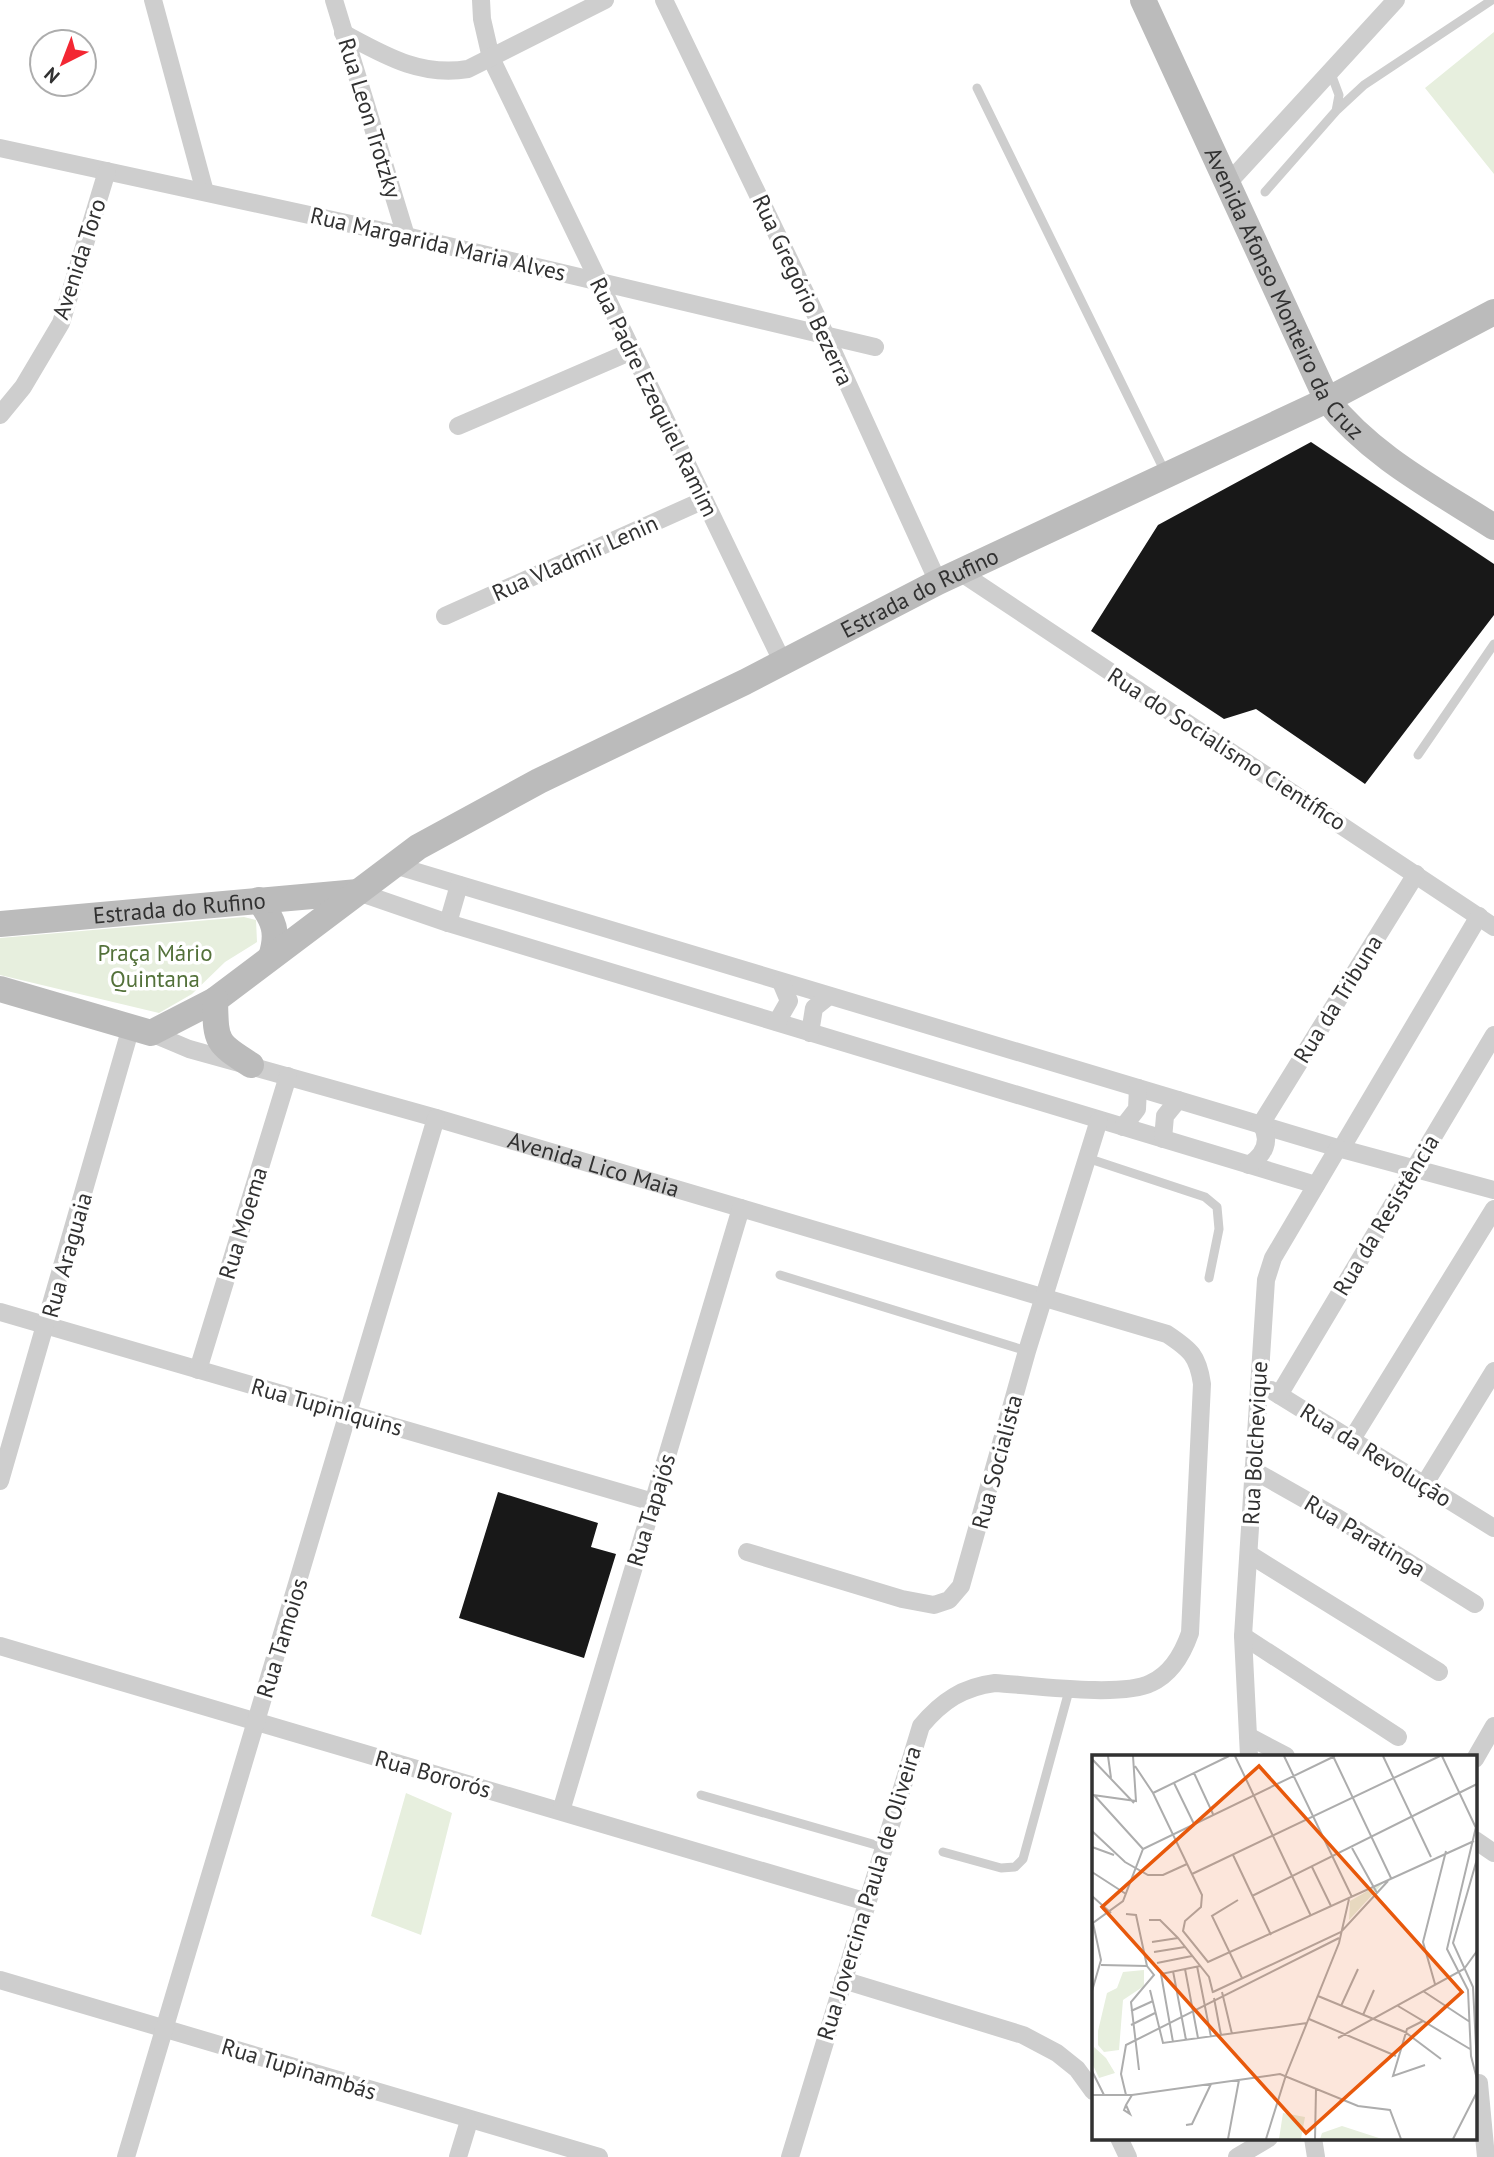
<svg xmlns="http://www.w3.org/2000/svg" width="1494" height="2157" font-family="'PT Sans',sans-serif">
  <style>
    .green { fill: #e7efde }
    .building { fill: #181818 }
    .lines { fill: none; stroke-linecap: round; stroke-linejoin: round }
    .lane { stroke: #cecece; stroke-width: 9 }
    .street { stroke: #cecece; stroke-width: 18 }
    .secondary { stroke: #bbb; stroke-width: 26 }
    .labels { text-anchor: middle; stroke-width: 7; stroke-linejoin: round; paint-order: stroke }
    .street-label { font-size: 23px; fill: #313131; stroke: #fff }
    .park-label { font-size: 23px; fill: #53713a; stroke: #fff }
    .inset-road { fill: none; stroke: #adadad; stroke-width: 2 }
    .view { fill: #e8590c; fill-opacity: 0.15; stroke: #e8590c; stroke-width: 3.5 }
    .inset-edge { fill: none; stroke: #313131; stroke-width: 3.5 }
  </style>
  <rect width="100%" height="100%" fill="#fff"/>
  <path class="green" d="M1494,32V174L1425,88Z
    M244,917L256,920L257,942L225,962L192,994L159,1013L0,975V938Z
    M406,1793L452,1813L421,1935L371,1916Z"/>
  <path class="building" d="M1311,442L1494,564V615L1365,784L1256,709L1224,719L1091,631L1158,525Z
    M498,1492L598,1523L591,1547L616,1554L584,1658L459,1618Z"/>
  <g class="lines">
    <path class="lane" d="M977,88L1166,474
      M1336,111L1364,85L1492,0
      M1265,192L1336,111L1339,95L1330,71
      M1418,755L1494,644
      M1087,1158L1205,1197L1217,1207L1219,1229L1209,1278
      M780,1275L1027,1351
      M701,1795L883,1847
      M943,1852L1001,1868L1015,1867L1023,1859L1070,1687"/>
    <g class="street">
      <path d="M153,0L205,192"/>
      <path d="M334,0L406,236"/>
      <path d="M481,0L482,19L491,58L782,661"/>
      <path d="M664,0L826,336L938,582"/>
      <path d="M343,33C384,55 420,77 468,69L605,0"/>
      <path d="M0,148L406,236L875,347"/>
      <path d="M1229,182L1396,0"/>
      <path d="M0,415L23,387L61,323L107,171"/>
      <path d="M458,426L632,351"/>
      <path d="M960,572L1494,927"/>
      <path d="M445,616L704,500"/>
      <path d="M394,865L1338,1148L1494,1190"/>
      <path d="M358,892L448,923L1316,1185"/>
      <path d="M448,923L459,885"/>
      <path d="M777,1022L789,1001L781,982"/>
      <path id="s1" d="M151,1033L189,1049L436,1118L1167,1334C1191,1350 1198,1356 1202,1384L1190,1633C1183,1653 1171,1674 1151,1683C1121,1698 1031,1685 995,1683C963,1687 942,1701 921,1726L790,2157"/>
      <path d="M810,1033L814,1008L829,996"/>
      <path d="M1123,1127L1137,1109L1138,1088"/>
      <path d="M1163,1139L1165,1116L1178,1100"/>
      <path d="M1341,1149L1479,916"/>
      <path d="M1249,1165C1264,1155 1272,1141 1261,1124L1416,874"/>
      <path d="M0,1312L653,1502"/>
      <path d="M198,1370L288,1076"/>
      <path d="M1271,1390L1494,1528"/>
      <path d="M1279,1395L1494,1035"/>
      <path d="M1352,1439L1494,1209"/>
      <path d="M1253,1470L1336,1517L1475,1604"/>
      <path d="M0,1481L131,1027"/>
      <path d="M1424,1485L1494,1371"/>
      <path d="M747,1552L902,1599L934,1605L949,1600L961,1586L1027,1351L1099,1120"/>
      <path d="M1249,1554L1439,1672"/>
      <path d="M1243,1636L1398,1737"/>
      <path d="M0,1646L867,1902"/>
      <path d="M1248,1736L1286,1756"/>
      <path d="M1249,1756L1243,1636L1266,1280L1273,1258L1338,1148"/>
      <path d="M1475,1759L1494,1726"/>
      <path d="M561,1811L741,1208"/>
      <path d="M1475,1840L1494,1853"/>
      <path d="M0,1980L599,2157"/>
      <path d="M843,1980L1023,2035L1057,2053L1077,2069L1093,2091"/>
      <path d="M1479,2083L1486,2157"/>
      <path d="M1119,2138L1128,2157"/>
      <path d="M1313,2138L1316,2157"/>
      <path d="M126,2157L436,1118"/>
      <path d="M458,2157L469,2121"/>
      <path d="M1237,2157L1269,2138"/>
    </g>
    <g class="secondary">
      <path id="s2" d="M1143,0L1327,400C1371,456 1435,489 1494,527"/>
      <path d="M259,900C274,921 279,932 271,957"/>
      <path id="s3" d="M0,924L358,892"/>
      <path id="s4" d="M0,989L151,1033L215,1000L418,847L539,781L745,682L938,582L1327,400L1494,312"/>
      <path d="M215,1000C216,1042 215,1042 251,1065"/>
    </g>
  </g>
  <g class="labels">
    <g class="street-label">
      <text transform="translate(370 118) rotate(73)" y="8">Rua Leon Trotzky</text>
      <text transform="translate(438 244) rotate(13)" y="8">Rua Margarida Maria Alves</text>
      <text transform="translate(79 259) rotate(-72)" y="8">Avenida Toro</text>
      <text transform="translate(803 290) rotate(65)" y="8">Rua Gregório Bezerra</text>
      <text dy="8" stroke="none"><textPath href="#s2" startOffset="326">Avenida Afonso Monteiro da Cruz</textPath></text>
      <text transform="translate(654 397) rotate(64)" y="8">Rua Padre Ezequiel Ramim</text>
      <text transform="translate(575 558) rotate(-24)" y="8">Rua Vladmir Lenin</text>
      <text dy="8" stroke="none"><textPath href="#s4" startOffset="1046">Estrada do Rufino</textPath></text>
      <text transform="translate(1227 749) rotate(33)" y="8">Rua do Socialismo Científico</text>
      <text dy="8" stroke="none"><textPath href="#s3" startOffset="180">Estrada do Rufino</textPath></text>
      <text transform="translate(1338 999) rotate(-58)" y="8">Rua da Tribuna</text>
      <text dy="8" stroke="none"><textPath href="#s1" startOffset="462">Avenida Lico Maia</textPath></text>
      <text transform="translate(1386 1215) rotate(-59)" y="8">Rua da Resistência</text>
      <text transform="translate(243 1223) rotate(-73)" y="8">Rua Moema</text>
      <text transform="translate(67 1255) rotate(-74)" y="8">Rua Araguaia</text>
      <text transform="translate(327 1407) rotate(16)" y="8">Rua Tupiniquins</text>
      <text transform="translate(1255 1443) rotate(-87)" y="8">Rua Bolchevique</text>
      <text transform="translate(1376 1455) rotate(32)" y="8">Rua da Revolução</text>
      <text transform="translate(997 1462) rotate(-75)" y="8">Rua Socialista</text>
      <text transform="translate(651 1510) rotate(-73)" y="8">Rua Tapajós</text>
      <text transform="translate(1365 1536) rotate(31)" y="8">Rua Paratinga</text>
      <text transform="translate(282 1638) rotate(-73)" y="8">Rua Tamoios</text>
      <text transform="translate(433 1774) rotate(16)" y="8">Rua Bororós</text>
      <text transform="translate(869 1893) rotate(-73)" y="8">Rua Jovercina Paula de Oliveira</text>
      <text transform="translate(299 2069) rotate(17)" y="8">Rua Tupinambás</text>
    </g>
    <g class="park-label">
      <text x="155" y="961">Praça Mário<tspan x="155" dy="26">Quintana</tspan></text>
    </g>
  </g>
  <g transform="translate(1092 1755)">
    <rect width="385" height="385" fill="#fff"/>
    <path d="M293,126L258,164L257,165L258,146ZM52,215V231L31,245L27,295L12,297L6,290V276L15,238L25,233L31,217ZM2,292L14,303L23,318L7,323L0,308ZM191,358L213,362L209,384H187ZM250,371L290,384H228L230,378Z" fill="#e7efde"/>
    <path class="inset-road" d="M16,1L19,23M143,1L219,161M192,1L260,142M241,1L299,123M291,1L339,102M350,1L384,73M0,4L42,48M43,11L61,38L110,140L109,152L93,166L91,176L116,207L382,86M102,18L121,59M82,28L102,69M61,38L137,1M1,40L44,46L41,1M2,40L51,94M384,72L355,194L376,235L379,301L385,324M0,76L33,107L56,120H71L95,109M0,92L22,100M260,93L285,138M141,100L179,180M385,104L361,188L381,232L385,311M220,112L239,151M0,117L34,139M100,119L348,1M0,141L19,158M160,141L385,29M146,145L120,161L150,223M34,159L44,160L55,211L62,220L39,247L47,315M57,165H68L86,183L117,222L121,238M60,187L86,183M62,197L93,192M65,208L100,201M9,210L55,211M105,211L119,282M93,214L106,283M81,216L94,285M343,229L331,187L354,96M58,235L71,288L215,268M0,236L9,205L1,168L31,146L51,94L243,1M331,236L378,267M121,237L249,177L296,126M130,237L140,279M226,241L313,277L349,304M122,243L129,280M249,251L266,214M306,251L378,294M39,256L61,246M271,260L282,235M217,264L304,301M331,266L315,274L301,321L333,310M39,270L63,258M246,283L372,214L385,196M81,287L69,219L108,211M0,316L12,340M0,340H40L188,319L266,351L298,355L309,384M34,340L29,319L34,290L247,183M34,350L38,359L32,355L34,350L40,340M94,370L100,369L119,329M136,384L147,325M174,384L194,320L247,188L257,144M223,384L224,334M361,384L385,337"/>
    <path class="view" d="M167,11L370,237L214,378L10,152Z"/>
    <rect width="385" height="385" class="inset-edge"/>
  </g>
  <g transform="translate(63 63) rotate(222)"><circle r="33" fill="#ffffff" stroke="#adadad" stroke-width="2"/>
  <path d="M0-5L12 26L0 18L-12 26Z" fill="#f32733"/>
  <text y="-10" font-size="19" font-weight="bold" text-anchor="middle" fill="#313131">N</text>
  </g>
</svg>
